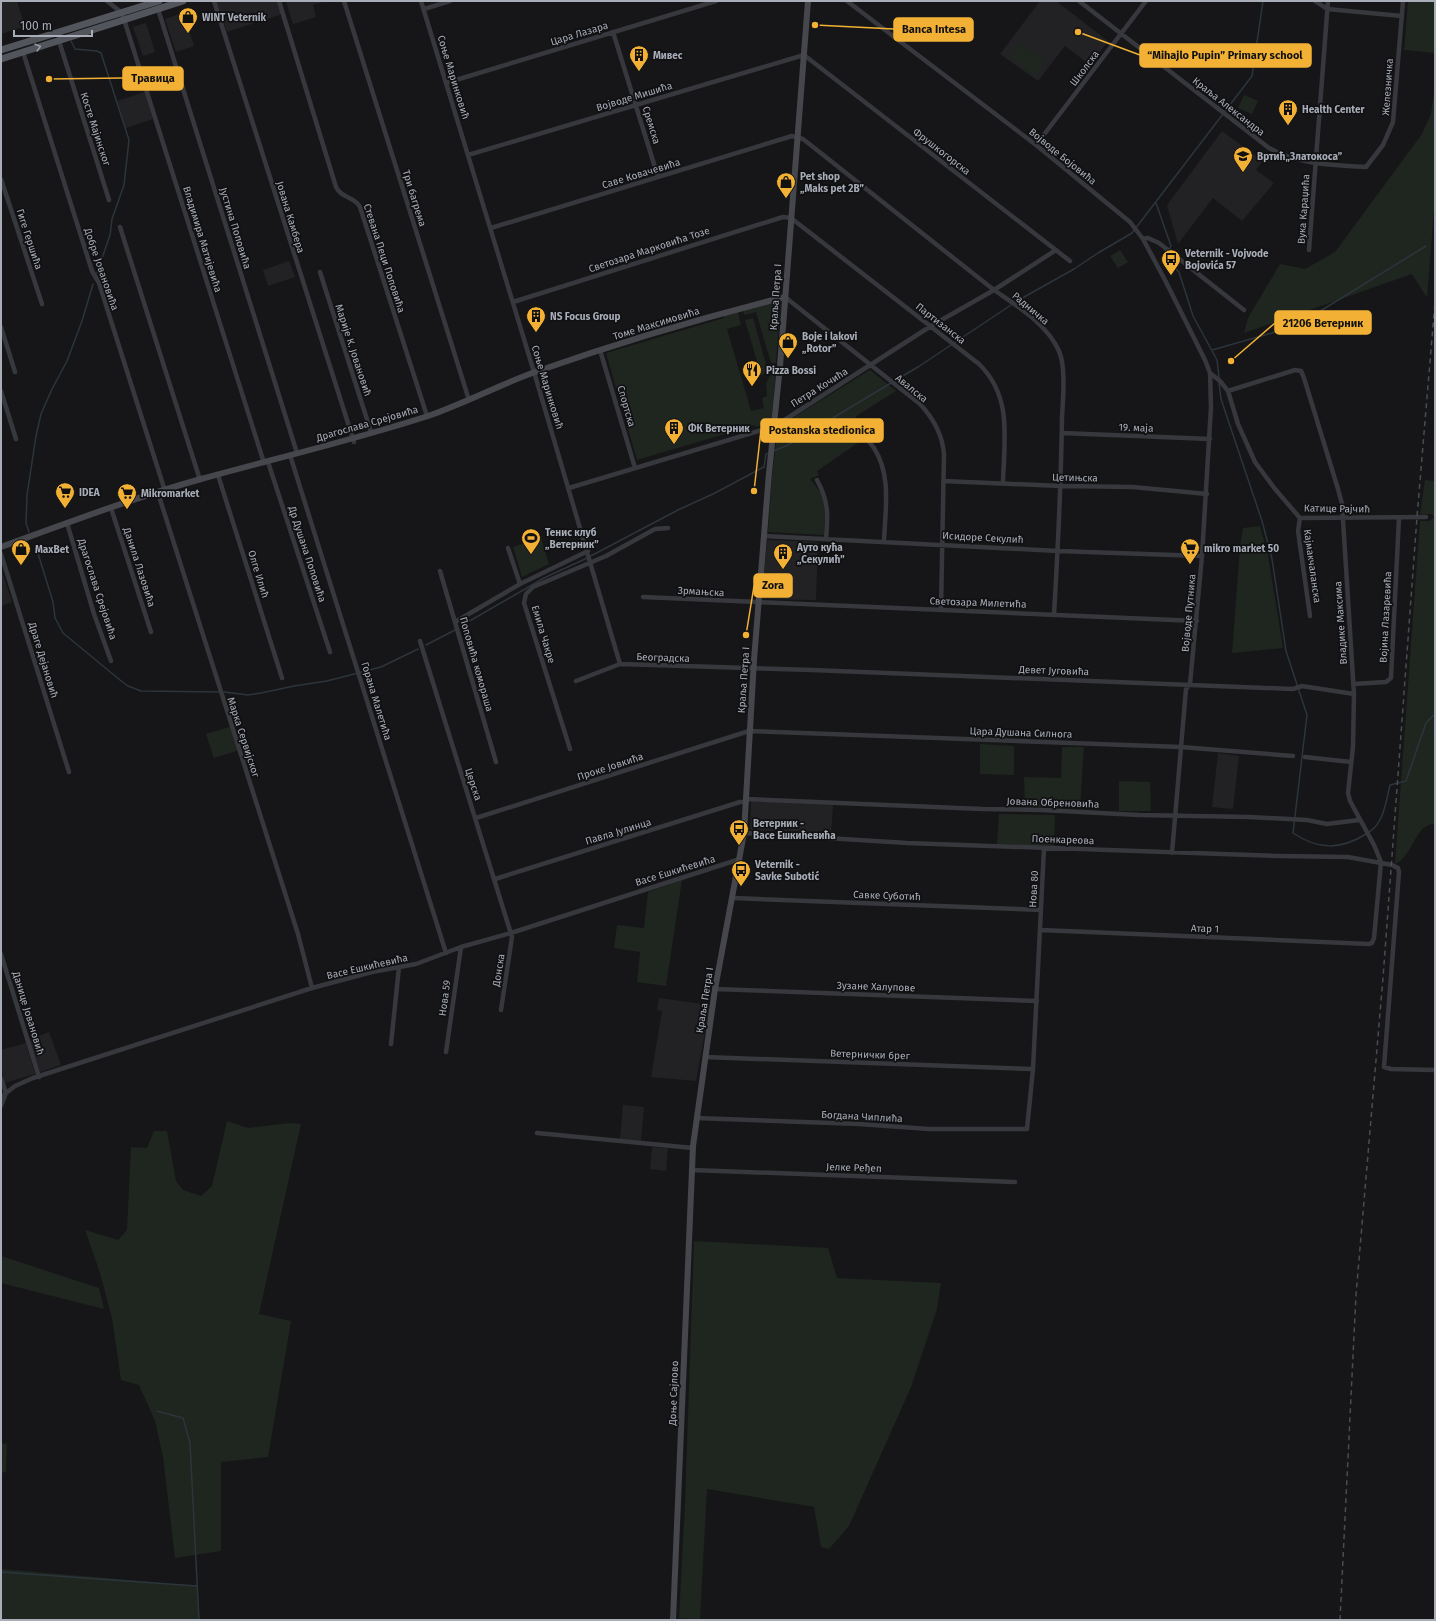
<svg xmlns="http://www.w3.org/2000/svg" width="1436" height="1621" font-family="'Fira Sans',sans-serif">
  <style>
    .built { fill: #222225 }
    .green { fill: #1e261f }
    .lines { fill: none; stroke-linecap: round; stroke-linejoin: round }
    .stream { stroke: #2c353c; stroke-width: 1.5 }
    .street { stroke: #37383d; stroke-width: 4.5 }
    .secondary { stroke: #45474d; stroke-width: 6 }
    .primary { stroke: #53555c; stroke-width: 7 }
    .rail { stroke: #4a4c52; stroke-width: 1.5; stroke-dasharray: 5 4; stroke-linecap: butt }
    .oneway { stroke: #979ba6 }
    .labels { text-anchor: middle; stroke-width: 3.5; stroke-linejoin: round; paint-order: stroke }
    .poi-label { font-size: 10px; font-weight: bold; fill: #a8adb8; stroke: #111113; text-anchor: start }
    .street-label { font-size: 10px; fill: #a8adb8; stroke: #111113 }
    .leader { fill: none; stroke: #f2b134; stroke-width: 1.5 }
    .callout-dot { fill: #f2b134; stroke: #111113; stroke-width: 1.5 }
    .callout { fill: #f2b134; stroke: #f2b134; stroke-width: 1.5 }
    .callout-label { font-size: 11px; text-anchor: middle; font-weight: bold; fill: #111 }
  </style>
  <rect width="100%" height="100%" fill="#161618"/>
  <path class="built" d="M1,1H17L25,26L1,34Z
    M216,1H277L282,14L227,32Z
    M286,1H325L313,5L316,17L293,24Z
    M1040,1H1056L1108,41L1090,65L1065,46L1038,81L1000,54Z
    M183,13L194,46L176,52L165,19Z
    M146,23L155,52L143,56L133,27Z
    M145,92L153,119L126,128L117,101Z
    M1222,131L1263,161L1256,170L1274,183L1242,221L1213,198L1178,244L1167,205Z
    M289,261L295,277L268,286L263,270Z
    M767,540L818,542L816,600L762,599Z
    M1,568L12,602L1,606Z
    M1218,753L1239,756L1233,809L1212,807Z
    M751,801L833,805L831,834L750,830Z
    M659,998L710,1005L696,1081L651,1077L662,1011L657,1010Z
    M49,1032L61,1065L40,1072L29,1040Z
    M26,1043L35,1074L5,1083L1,1069V1050Z
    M623,1105L644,1107L641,1141L620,1139Z
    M652,1147L668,1148L666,1171L650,1169Z"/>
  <path class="green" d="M1408,1H1435V53L1404,50Z
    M1020,43L1046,62L1036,76L1010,57Z
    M1435,85V196L1427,298L1412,274L1244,333L1248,318L1280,264L1305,269L1335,252L1422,134L1431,114Z
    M1244,95L1258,101L1252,114L1238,108Z
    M1120,250L1128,262L1118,268L1110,256Z
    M781,301L776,362V363H771L756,312L744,315L743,310Z
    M738,312L741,325L727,329L751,411L764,408L762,398L767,396L766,384L773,369L776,370L771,423L755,427V425L637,460L606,353L724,318L723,316Z
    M753,318L767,368L763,375H761L745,320Z
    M870,370L896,391L858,415L848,426L862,440L817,471L819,475L810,479C828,498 825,510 824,535L768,532L772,477L778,427Z
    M1425,480L1435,481V824C1418,823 1413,849 1403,858C1401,861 1398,862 1395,864L1420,521H1430L1434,517L1432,514H1420Z
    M1260,526L1268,555L1283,648L1232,653L1240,547L1243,528Z
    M541,538L549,564L522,577L513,547Z
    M232,726L239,750L214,758L206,734Z
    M980,744L1014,746V775L980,774Z
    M1062,747H1084L1080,807H1025L1024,777L1061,778Z
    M1119,781L1150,782L1151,811H1119Z
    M999,814L1055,815L1054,846L997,844Z
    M682,880L666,986L637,982L640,952L614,948L617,925L644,928L648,892Z
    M227,1121L248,1128L290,1123L301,1124L259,1314L291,1321L268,1457L221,1462V1551L175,1558L163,1457L155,1421L139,1385L121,1380L112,1318L100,1273L85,1230L118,1240L127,1230L131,1147L147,1148L154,1131H167L176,1181L183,1190L201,1196L212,1186Z
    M694,1241L828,1248L837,1278L941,1283L937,1309L911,1387L849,1526L829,1549L821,1547L814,1507L707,1489L700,1619L679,1618L685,1504Z
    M1,1256L99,1288L104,1309L1,1283Z
    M1,1443L7,1444L6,1472L1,1473Z
    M1,1569L198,1586L199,1620H1Z"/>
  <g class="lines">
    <path class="stream" d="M71,41L75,49L97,51L101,53L129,140L124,185L112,219L110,235L97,273
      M1156,203L1171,246L1166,255L1167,261L1179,272L1193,316L1217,360L1219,377
      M1212,350L1272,333L1309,318L1426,246
      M894,381L918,367L1017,301L1074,269L1098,253L1132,233L1252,76L1263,1
      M1219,383L1221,399L1262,521L1272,559L1286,651L1307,715L1293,833C1318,850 1341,850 1366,834
      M773,451L786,446L891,383
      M29,532L26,523L27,495L36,436L41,414L52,389L67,361L82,321L93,284
      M36,547L53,602L55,618L63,633L120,680L128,686L141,691L220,692
      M461,626L544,578L585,559L678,510L715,493L764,467L766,454L770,453
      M426,645L455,630
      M224,692L248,695L261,693L294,686L327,681L381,667L418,649
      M1369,832C1384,823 1386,801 1390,785L1406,781L1426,723L1435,714
      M157,1411L183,1418L190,1443L199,1620
      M1,1572L197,1586"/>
    <path class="street" d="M107,1L122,13L264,463
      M214,1L354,442
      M279,1L336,187C342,199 354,196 360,207L427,416
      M344,1L469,400
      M421,1L534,372L620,664
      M847,1L1036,145L1130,222L1143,239L1166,282L1205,360L1210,373L1211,407L1202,556L1190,684L1186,689L1172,853
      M1079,1L1269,148C1299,165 1332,165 1366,167L1383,145L1393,122L1403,1
      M1315,1L1327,9L1402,16
      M158,9L297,453
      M424,9L450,1
      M613,32L658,177
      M59,41L109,200
      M23,52L92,271L99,283L165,491
      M446,83L716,1
      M1036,145L1146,1
      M468,155L804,55L1070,261
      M1,179L42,304
      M120,227L200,480
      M491,228L792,136L803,139L994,290C1017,306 1047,324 1059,351C1066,367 1063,400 1062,417C1061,483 1058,548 1054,614
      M1143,239L1148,238L1159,243L1244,310
      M1309,250L1328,1
      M320,272L371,432
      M785,297L920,404C933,418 943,436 944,455L941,609
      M513,302L783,217L791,218L979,364C1013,397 1004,440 1003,483
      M1,327L15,372
      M600,350L635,468
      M1210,373L1220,381L1228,391L1238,424L1255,462L1275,489L1300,518L1426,517
      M1,391L16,439
      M851,423C859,431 868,439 874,448C892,476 885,511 884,542
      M1062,433L1210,439
      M290,455L446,953
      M268,462L330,652
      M218,475L282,678
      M817,480C829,502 828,515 826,539
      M943,481L1061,486L1133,487L1207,494
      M569,488L775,426L931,326L994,290L1056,250
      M158,493L298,934L312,988
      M111,508L151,632
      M1300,518L1298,531L1310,616
      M67,523L94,614L111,661
      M764,536L1058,551L1202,556
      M508,548L520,584
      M1,554L69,772
      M440,571L496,762
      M643,597L1197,621
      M455,622L520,584L588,551
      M420,641L512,937L501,1010
      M576,681L620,664L812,670L1293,689L1302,686L1354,694
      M1353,684L1386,682L1391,678L1399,518
      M570,749L524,603L526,594L533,587L606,556L655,529L668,528
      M1305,757L1351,762
      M746,799L982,809L1042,810L1139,815L1249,817L1307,820L1327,824L1359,820
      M476,818L749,731L1181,747L1293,756
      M744,833L907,843L1279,856L1348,857L1392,865L1398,868L1399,872L1384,1067L1391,1069L1435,1070
      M495,879L740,802H746
      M733,898L1041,910
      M1041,930L1369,944L1372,943L1374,938L1381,862L1374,845L1350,801L1348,793L1353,747L1354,694L1342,504L1338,489L1304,378L1301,371L1295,370L1228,391
      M1,954L39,1077
      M715,989L1037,1001
      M391,1044L399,967
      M446,1052L461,947
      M705,1057L1033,1069
      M1,1078L6,1093L1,1106
      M1,1097L15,1086L33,1078L312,988L372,972L416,964L461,947L511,933L740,859
      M696,1118L859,1124L929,1129H1027L1033,1069L1044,848
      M537,1133L693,1148
      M692,1170L1015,1182"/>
    <path class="secondary" d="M1,547C67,523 133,498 201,479C277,458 354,440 428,416C465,403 499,385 535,372C617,343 701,318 785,297
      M673,1620L693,1146L715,989L744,833L754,660L769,473L780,366L808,1"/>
    <path class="primary" d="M1,50L159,1
      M1,59L183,1"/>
    <path class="rail" d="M1340,1620L1356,1295L1383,978L1417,517L1435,302"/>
  </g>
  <defs><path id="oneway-chevron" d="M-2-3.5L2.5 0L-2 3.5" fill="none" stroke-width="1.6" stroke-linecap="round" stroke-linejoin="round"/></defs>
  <use class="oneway" href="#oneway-chevron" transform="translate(38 47) rotate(-17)"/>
  <defs>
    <symbol id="shop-pin" viewBox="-11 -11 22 30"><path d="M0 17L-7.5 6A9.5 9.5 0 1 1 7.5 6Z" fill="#f2b134" stroke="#111113"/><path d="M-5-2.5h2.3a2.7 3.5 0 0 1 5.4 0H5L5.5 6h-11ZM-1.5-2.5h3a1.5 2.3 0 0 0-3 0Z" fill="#111"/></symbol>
    <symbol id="building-pin" viewBox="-11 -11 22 30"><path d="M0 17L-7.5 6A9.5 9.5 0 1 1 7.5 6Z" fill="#f2b134" stroke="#111113"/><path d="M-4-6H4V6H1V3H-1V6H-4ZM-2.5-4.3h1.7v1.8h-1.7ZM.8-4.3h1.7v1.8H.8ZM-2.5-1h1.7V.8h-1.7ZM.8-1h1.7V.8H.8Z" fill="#111"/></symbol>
    <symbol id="school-pin" viewBox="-11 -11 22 30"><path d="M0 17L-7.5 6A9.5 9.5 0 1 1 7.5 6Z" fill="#f2b134" stroke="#111113"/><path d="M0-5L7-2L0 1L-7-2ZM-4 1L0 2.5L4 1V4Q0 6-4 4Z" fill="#111"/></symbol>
    <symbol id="bus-pin" viewBox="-11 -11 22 30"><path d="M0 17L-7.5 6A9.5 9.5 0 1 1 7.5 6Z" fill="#f2b134" stroke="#111113"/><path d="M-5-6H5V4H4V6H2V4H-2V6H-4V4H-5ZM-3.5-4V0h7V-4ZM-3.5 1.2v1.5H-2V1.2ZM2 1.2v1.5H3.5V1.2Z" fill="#111"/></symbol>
    <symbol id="restaurant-pin" viewBox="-11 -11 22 30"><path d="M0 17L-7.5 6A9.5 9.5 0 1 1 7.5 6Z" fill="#f2b134" stroke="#111113"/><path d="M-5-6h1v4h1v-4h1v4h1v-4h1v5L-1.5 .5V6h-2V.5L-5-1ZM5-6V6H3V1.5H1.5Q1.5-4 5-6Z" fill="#111"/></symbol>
    <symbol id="supermarket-pin" viewBox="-11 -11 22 30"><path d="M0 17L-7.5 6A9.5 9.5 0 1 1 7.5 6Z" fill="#f2b134" stroke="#111113"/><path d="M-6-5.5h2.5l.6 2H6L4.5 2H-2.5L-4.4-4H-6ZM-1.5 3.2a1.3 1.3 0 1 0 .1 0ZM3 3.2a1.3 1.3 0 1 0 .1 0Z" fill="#111"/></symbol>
    <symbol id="stadium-pin" viewBox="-11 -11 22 30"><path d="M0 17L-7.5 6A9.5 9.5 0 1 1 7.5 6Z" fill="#f2b134" stroke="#111113"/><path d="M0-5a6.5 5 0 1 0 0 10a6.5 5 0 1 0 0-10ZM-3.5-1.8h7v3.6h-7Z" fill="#111"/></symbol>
  </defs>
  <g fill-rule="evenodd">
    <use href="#shop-pin" x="177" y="6" width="22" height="30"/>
    <use href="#building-pin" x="628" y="44" width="22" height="30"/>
    <use href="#building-pin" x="1277" y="98" width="22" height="30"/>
    <use href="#school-pin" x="1232" y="145" width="22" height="30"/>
    <use href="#shop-pin" x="775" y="171" width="22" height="30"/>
    <use href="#bus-pin" x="1160" y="248" width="22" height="30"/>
    <use href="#building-pin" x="525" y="305" width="22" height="30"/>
    <use href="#shop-pin" x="777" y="331" width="22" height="30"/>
    <use href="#restaurant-pin" x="741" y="359" width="22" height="30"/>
    <use href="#building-pin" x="663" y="417" width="22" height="30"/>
    <use href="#supermarket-pin" x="54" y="481" width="22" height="30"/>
    <use href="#supermarket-pin" x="116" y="482" width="22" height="30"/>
    <use href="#stadium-pin" x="520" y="527" width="22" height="30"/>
    <use href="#supermarket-pin" x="1179" y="537" width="22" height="30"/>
    <use href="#shop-pin" x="10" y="538" width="22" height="30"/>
    <use href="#building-pin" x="772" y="542" width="22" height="30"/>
    <use href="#bus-pin" x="728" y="818" width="22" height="30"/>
    <use href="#bus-pin" x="730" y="859" width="22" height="30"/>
  </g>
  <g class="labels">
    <g class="poi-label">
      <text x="202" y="21">WINT Veternik</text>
      <text x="653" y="59">Мивес</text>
      <text x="1302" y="113">Health Center</text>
      <text x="1257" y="160">Вртић„Златокоса”</text>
      <text x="800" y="180">Pet shop<tspan x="800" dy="12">„Maks pet 2B”</tspan></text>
      <text x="1185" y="257">Veternik - Vojvode<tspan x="1185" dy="12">Bojovića 57</tspan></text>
      <text x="550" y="320">NS Focus Group</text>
      <text x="802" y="340">Boje i lakovi<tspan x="802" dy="12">„Rotor”</tspan></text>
      <text x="766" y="374">Pizza Bossi</text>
      <text x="688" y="432">ФК Ветерник</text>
      <text x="79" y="496">IDEA</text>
      <text x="141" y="497">Mikromarket</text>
      <text x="545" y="536">Тенис клуб<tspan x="545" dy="12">„Ветерник”</tspan></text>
      <text x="797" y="551">Ауто кућа<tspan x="797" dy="12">„Секулић”</tspan></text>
      <text x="1204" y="552">mikro market 50</text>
      <text x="35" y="553">MaxBet</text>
      <text x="753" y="827">Ветерник -<tspan x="753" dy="12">Васе Ешкићевића</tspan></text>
      <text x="755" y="868">Veternik -<tspan x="755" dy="12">Savke Subotić</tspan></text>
    </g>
    <g class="street-label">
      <text transform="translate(579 33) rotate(-17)" y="4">Цара Лазара</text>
      <text transform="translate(1084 68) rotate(-53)" y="4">Школска</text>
      <text transform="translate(454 77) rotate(73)" y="4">Соње Маринковић</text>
      <text transform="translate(1387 87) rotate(-86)" y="4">Железничка</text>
      <text transform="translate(634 96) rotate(-17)" y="4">Војводе Мишића</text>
      <text transform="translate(1229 106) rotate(38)" y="4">Краља Александра</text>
      <text transform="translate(652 125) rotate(73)" y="4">Сремска</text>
      <text transform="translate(96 129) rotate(72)" y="4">Косте Мајинског</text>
      <text transform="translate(942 151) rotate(38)" y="4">Фрушкогорска</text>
      <text transform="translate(1063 156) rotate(39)" y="4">Војводе Бојовића</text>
      <text transform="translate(641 173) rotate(-17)" y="4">Саве Ковачевића</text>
      <text transform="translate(415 198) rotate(73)" y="4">Три багрема</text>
      <text transform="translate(1303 209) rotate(-86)" y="4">Вука Караџића</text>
      <text transform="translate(291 217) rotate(73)" y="4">Јована Камбера</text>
      <text transform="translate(236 228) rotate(73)" y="4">Јустина Поповића</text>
      <text transform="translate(30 239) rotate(72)" y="4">Гиге Гершића</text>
      <text transform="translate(203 239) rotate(73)" y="4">Владимира Матијевића</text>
      <text transform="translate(649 249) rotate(-18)" y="4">Светозара Марковића Тозе</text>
      <text transform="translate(385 258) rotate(72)" y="4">Стевана Пеци Поповића</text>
      <text transform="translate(102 269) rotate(71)" y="4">Добре Јовановића</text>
      <text transform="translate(775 297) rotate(-86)" y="4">Краља Петра I</text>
      <text transform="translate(1031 308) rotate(40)" y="4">Радничка</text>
      <text transform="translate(656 323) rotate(-17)" y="4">Томе Максимовића</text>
      <text transform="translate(941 323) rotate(38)" y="4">Партизанска</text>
      <text transform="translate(354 350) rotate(72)" y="4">Марије К. Јовановић</text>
      <text transform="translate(548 387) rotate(73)" y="4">Соње Маринковић</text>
      <text transform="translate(819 387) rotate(-32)" y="4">Петра Кочића</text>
      <text transform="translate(912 388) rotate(39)" y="4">Авалска</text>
      <text transform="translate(627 406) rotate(74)" y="4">Спортска</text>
      <text transform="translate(367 423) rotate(-16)" y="4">Драгослава Срејовића</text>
      <text transform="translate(1136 427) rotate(2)" y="4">19. маја</text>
      <text transform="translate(1075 477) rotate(1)" y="4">Цетињска</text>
      <text transform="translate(1337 508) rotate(1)" y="4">Катице Рајчић</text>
      <text transform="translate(983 537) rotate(3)" y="4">Исидоре Секулић</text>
      <text transform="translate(308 554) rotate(72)" y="4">Др Душана Поповића</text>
      <text transform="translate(1313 566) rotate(82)" y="4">Кајмакчаланска</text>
      <text transform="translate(140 567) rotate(72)" y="4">Данила Лазовића</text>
      <text transform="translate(259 574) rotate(73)" y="4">Олге Илић</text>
      <text transform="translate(98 589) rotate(72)" y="4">Драгослава Срејовића</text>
      <text transform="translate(701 591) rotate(3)" y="4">Зрмањска</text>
      <text transform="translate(978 602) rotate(2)" y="4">Светозара Милетића</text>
      <text transform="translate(1188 613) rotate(-85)" y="4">Војводе Путника</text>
      <text transform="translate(1385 617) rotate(-87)" y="4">Војина Лазаревића</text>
      <text transform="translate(1340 623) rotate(-94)" y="4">Владике Максима</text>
      <text transform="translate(544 634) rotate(73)" y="4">Емила Чакре</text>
      <text transform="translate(663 657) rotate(2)" y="4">Београдска</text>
      <text transform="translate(44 660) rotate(73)" y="4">Драге Дејановић</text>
      <text transform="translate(477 664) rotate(74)" y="4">Поповића комораша</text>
      <text transform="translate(1054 670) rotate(2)" y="4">Девет Југовића</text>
      <text transform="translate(743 680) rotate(-86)" y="4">Краља Петра I</text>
      <text transform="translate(377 701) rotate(73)" y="4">Горана Малетића</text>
      <text transform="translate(1021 732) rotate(2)" y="4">Цара Душана Силнога</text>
      <text transform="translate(244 737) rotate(72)" y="4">Марка Сервијског</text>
      <text transform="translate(610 766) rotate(-18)" y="4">Проке Јовкића</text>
      <text transform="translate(474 784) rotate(72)" y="4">Церска</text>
      <text transform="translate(1053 802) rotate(2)" y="4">Јована Обреновића</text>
      <text transform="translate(618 831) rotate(-17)" y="4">Павла Јулинца</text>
      <text transform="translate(1063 839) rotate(2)" y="4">Поенкареова</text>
      <text transform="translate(675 870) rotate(-17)" y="4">Васе Ешкићевића</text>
      <text transform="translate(1033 889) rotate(-87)" y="4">Нова 80</text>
      <text transform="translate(887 895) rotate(2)" y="4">Савке Суботић</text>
      <text transform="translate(1205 928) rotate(2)" y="4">Атар 1</text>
      <text transform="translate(367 966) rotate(-13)" y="4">Васе Ешкићевића</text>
      <text transform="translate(498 970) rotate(-81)" y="4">Донска</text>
      <text transform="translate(876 986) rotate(2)" y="4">Зузане Халупове</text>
      <text transform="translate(444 998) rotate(-82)" y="4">Нова 59</text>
      <text transform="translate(704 1000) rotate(-81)" y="4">Краља Петра I</text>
      <text transform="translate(29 1013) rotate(73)" y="4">Данице Јовановић</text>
      <text transform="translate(870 1054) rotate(2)" y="4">Ветернички брег</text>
      <text transform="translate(862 1116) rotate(3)" y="4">Богдана Чиплића</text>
      <text transform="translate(854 1167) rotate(2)" y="4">Јелке Ређеп</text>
      <text transform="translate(673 1393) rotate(-88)" y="4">Доње Сајлово</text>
    </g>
  </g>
  <path class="leader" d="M815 25L894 29M1078 32L1140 55M49 79L123 78M1231 361L1275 323M754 491L761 430M746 635L754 586"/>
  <g class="callout-dot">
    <circle cx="815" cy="25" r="4"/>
    <circle cx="1078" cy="32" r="4"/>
    <circle cx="49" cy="79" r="4"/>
    <circle cx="1231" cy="361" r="4"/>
    <circle cx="754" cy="491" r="4"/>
    <circle cx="746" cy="635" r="4"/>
  </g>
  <g class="callout">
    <rect x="894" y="18" width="79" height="23" rx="4"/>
    <rect x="1140" y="44" width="171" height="23" rx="4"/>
    <rect x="123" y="67" width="60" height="23" rx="4"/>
    <rect x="1275" y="311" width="96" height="23" rx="4"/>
    <rect x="761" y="419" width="122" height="23" rx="4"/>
    <rect x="754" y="574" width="38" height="23" rx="4"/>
  </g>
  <g class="callout-label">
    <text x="934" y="33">Banca Intesa</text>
    <text x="1225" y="59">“Mihajlo Pupin” Primary school</text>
    <text x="153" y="82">Травица</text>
    <text x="1323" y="327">21206 Ветерник</text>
    <text x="822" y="434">Postanska stedionica</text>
    <text x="773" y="589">Zora</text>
  </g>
  <rect width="1436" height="1621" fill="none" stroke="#a8adb8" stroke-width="4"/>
  <path d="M14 30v6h78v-6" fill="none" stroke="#a8adb8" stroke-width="2"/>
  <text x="20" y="30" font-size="12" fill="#a8adb8" stroke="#111113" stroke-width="3" paint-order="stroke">100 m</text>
</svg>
